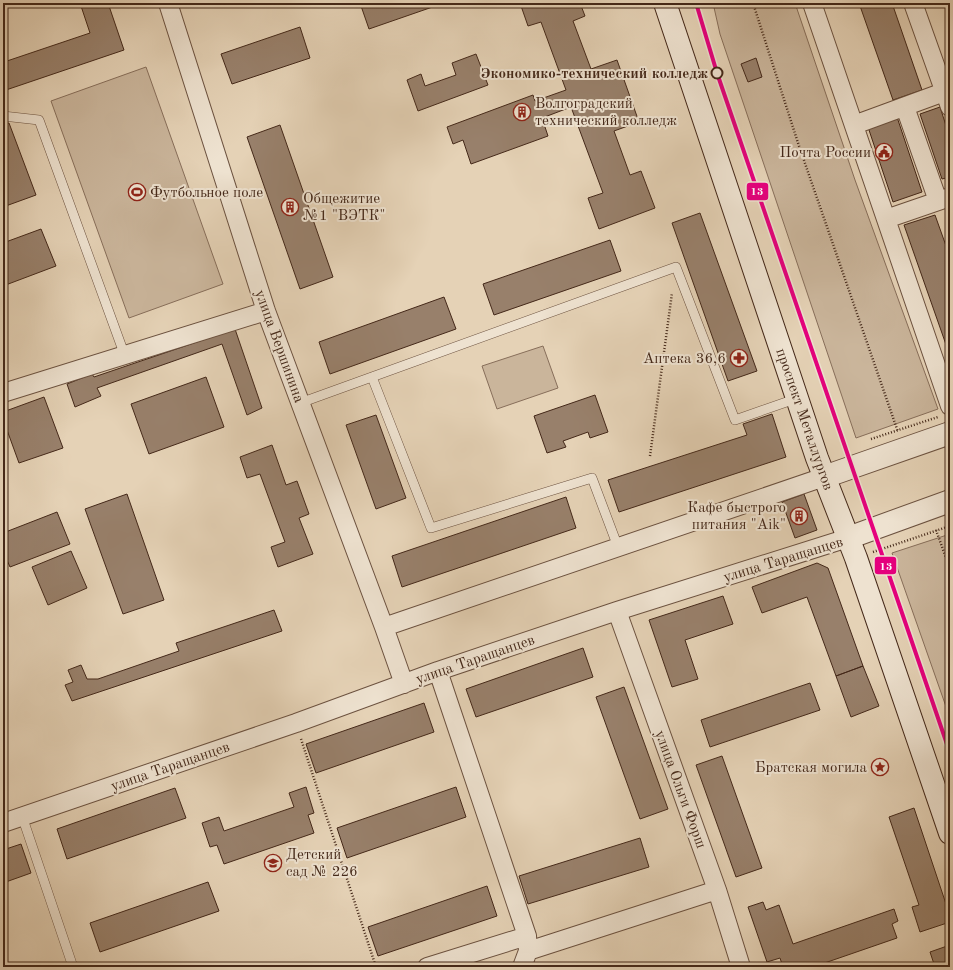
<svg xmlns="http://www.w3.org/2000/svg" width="953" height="970" font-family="'Old Standard TT',serif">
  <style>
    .green { fill: #cab59b; stroke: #876e5a }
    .building { fill: #98806b; stroke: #442819 }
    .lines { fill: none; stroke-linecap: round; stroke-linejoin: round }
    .service-casing { stroke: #6c5240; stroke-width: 10 }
    .minor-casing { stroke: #6c5240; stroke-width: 20 }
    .tertiary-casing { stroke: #6c5240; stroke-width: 24 }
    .secondary-casing { stroke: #442819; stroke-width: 24 }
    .path { stroke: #442819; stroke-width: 2.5; stroke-dasharray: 1 2; stroke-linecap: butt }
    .service { stroke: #eee2d0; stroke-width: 9 }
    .minor { stroke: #eee2d0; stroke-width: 18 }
    .tertiary { stroke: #eee2d0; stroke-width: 22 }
    .secondary { stroke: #eee2d0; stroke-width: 22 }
    .tram-1-casing { stroke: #eee2d0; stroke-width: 7 }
    .tram-1 { stroke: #e5007d; stroke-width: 4 }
    .stop-dot { fill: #eee2d0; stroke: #442819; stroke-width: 2 }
    .labels { text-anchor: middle; stroke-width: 4; stroke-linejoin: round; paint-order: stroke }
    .stop-label { font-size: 15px; font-weight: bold; fill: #442819; stroke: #eee2d0; text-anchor: end }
    .poi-label { font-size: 15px; fill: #442819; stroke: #eee2d0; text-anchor: start }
    .street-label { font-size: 15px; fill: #442819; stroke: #eee2d0 }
    .line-badge { stroke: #eee2d0; stroke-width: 1.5 }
    .badge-label { font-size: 11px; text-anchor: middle; font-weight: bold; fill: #fff }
  </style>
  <rect width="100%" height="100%" fill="#e5d2b6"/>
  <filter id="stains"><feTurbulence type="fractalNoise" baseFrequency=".005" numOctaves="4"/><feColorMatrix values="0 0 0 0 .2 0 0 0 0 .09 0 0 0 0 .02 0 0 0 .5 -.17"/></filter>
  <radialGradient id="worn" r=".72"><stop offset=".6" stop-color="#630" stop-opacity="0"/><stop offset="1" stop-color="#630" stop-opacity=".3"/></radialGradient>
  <path class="green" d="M713,3H795L855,180L938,409L856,438L720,34Z
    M146,67L223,284L129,318L51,101Z
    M543,346L558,388L497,409L482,366Z
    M950,534V718L892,553Z"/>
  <path class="building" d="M80,3H108L124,50L3,91V59L4,62L90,33Z
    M360,3H444L369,29Z
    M520,3H580L585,16L573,21L591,69L617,60L639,122L614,131L630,175L641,171L655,208L599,229L588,198L603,193L571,107L542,118L548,136L471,164L463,140L453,144L447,127L533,95L535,101L566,90L541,22L528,26Z
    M859,3H892L922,90L893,100Z
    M300,27L310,58L232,84L221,54Z
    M476,54L488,85L418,111L407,80L421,74L425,86L456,75L452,63Z
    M756,58L762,77L748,82L741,64Z
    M940,107L950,138V177L942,179L920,114Z
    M897,117L922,192L893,202L868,127Z
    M9,123L36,195L3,207V189L5,188L3,182V125Z
    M280,125L333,277L300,289L247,137Z
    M700,213L757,371L728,381L672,223Z
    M935,215L950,257V356L904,225Z
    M41,229L56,266L3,286V243Z
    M610,240L621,271L494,315L483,284Z
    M444,297L456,329L330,374L319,342Z
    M235,329L262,408L247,415L222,344L97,388L101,396L75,407L67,384L92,374L94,377Z
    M206,377L224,427L149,454L131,404Z
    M595,395L608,432L590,438L588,432L563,441L566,447L547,453L534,416Z
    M44,397L63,448L19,463L3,419V412Z
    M772,414L786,457L619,512L608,480L747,435L743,424Z
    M376,415L406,498L376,509L346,425Z
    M272,445L286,485L297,481L309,514L299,518L313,554L278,567L271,547L285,542L260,474L247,478L240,457Z
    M127,494L164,600L123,614L85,509Z
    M804,494L817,530L795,538L782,502Z
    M566,497L576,528L402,587L392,556Z
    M57,512L70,544L10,567L3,551V533Z
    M71,551L87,588L48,605L32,567Z
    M817,563L828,568L863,666L836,676L807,597L762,613L752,587Z
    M723,596L733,624L685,640L698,679L672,687L649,620Z
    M274,610L282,631L72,701L65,685L73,682L68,670L81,665L87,679H98L179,651L176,643Z
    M583,648L593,677L476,717L466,689Z
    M863,666L879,706L851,717L836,676Z
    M810,683L820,710L710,747L701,720Z
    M624,687L668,809L640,819L596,697Z
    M424,703L434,732L316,773L306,744Z
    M722,756L762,868L736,877L696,765Z
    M306,787L314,813L308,815L314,833L224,864L217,845L210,847L202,823L219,817L224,831L294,807L289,793Z
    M456,787L466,817L347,858L337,828Z
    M175,788L186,818L67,859L57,829Z
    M914,808L950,916V922L920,932L912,907L919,905L889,817Z
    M640,838L649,867L528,904L519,876Z
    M21,844L31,873L3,883V850Z
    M208,882L219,911L100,952L90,923Z
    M487,886L497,916L378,956L368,927Z
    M763,902L766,910L779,905L793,944L894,909L898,921L892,924L897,938L813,967H783L780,958L767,962L748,907Z
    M950,945V967H935L930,952Z"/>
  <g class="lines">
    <defs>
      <path id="service" d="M3,116L39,120L125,356
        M372,377L431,528L592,478L618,547
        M300,403L676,267L735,420L798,398
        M22,816L73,967"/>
      <path id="minor" d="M168,3L266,311L384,627L404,684
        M812,3L950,406
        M913,3L950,107
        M905,107L938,201
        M854,125L944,92
        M886,219L950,197
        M3,393L266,311
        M617,611L717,890L741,967
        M384,627L824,477
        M438,671L527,936L528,951
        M3,823L296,723L438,671L617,611L848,538
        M427,967L527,936
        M522,967L528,951L717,890"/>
      <path id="tertiary" d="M824,477L950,433
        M848,538L950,501"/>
      <path id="secondary" d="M665,3L817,458L856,558L950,833"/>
    </defs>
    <use href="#service" class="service-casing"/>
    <use href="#minor" class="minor-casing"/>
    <use href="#tertiary" class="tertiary-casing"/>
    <use href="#secondary" class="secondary-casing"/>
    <path class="path" d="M753,3L799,146L898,432
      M871,439L938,417
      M650,456L672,293
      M936,530L950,569
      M873,552L950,526
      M301,739L376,967"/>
    <use href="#service" class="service"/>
    <use href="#minor" class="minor"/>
    <use href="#tertiary" class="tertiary"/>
    <use href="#secondary" class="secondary"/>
    <defs>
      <path id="tram-1" d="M696,3L717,73L950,753"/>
    </defs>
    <use href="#tram-1" class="tram-1-casing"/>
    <use href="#tram-1" class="tram-1"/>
  </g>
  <defs>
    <symbol id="building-ring" viewBox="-11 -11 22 22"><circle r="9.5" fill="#eee2d0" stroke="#8f2418" stroke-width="1.5"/><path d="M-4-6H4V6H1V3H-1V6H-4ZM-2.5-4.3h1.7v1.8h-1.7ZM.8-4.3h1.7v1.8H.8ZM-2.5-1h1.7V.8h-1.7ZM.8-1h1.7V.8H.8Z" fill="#8f2418"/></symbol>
    <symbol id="civic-ring" viewBox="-11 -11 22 22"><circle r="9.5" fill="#eee2d0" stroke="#8f2418" stroke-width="1.5"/><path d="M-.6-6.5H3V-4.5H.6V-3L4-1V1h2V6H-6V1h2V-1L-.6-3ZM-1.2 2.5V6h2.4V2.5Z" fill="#8f2418"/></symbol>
    <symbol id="stadium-ring" viewBox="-11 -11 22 22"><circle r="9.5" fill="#eee2d0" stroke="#8f2418" stroke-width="1.5"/><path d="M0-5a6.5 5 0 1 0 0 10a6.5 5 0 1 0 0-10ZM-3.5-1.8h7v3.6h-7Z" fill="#8f2418"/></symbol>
    <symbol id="pharmacy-ring" viewBox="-11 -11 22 22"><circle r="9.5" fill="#eee2d0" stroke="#8f2418" stroke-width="1.5"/><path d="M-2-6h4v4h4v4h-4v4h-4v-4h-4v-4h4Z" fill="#8f2418"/></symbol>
    <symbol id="sight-ring" viewBox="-11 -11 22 22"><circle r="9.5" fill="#eee2d0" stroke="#8f2418" stroke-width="1.5"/><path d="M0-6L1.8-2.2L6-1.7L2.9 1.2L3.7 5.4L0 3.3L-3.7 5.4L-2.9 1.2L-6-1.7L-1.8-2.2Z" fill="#8f2418"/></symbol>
    <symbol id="school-ring" viewBox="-11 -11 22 22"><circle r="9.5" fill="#eee2d0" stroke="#8f2418" stroke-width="1.5"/><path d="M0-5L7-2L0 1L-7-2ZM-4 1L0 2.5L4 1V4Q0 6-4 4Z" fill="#8f2418"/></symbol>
  </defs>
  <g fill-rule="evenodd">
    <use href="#building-ring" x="512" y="102" width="20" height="20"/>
    <use href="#civic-ring" x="874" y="142" width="20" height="20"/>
    <use href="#stadium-ring" x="127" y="182" width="20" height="20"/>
    <use href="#building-ring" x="280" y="197" width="20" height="20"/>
    <use href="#pharmacy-ring" x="729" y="348" width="20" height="20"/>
    <use href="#building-ring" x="789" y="506" width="20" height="20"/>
    <use href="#sight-ring" x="870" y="757" width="20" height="20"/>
    <use href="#school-ring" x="263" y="853" width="20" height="20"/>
  </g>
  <circle class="stop-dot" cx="717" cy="73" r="5.5"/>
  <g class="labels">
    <g class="stop-label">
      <text x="708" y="78">Экономико-технический колледж</text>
    </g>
    <g class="poi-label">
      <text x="535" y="108">Волгоградский<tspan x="535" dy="17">технический колледж</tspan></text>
      <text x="871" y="157" text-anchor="end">Почта России</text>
      <text x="150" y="197">Футбольное поле</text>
      <text x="303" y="203">Общежитие<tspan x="303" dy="17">№1 "ВЭТК"</tspan></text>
      <text x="726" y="363" text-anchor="end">Аптека 36,6</text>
      <text x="786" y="512" text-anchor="end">Кафе быстрого<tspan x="786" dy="17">питания "Aik"</tspan></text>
      <text x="867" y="772" text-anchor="end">Братская могила</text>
      <text x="286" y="859">Детский<tspan x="286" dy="17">сад № 226</tspan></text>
    </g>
    <g class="street-label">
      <text transform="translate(280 346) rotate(70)" y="5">улица Вершинина</text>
      <text transform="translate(805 419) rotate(71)" y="5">проспект Металлургов</text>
      <text transform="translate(783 559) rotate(-17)" y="5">улица Таращанцев</text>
      <text transform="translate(475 659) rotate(-19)" y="5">улица Таращанцев</text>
      <text transform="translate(170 766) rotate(-19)" y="5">улица Таращанцев</text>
      <text transform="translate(681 789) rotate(70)" y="5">улица Ольги Форш</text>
    </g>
  </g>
  <g class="line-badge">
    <rect x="746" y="182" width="23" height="19" rx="4" fill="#e5007d"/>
    <rect x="874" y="556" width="23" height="19" rx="4" fill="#e5007d"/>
  </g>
  <g class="badge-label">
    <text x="757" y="195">13</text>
    <text x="886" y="570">13</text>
  </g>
  <rect width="953" height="970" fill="none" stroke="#e5d2b6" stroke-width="16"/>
  <rect x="4" y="4" width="945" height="962" fill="none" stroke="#442819" stroke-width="2"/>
  <rect x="8" y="8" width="937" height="954" fill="none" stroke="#442819"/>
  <rect width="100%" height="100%" filter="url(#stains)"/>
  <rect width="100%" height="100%" fill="url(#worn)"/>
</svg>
